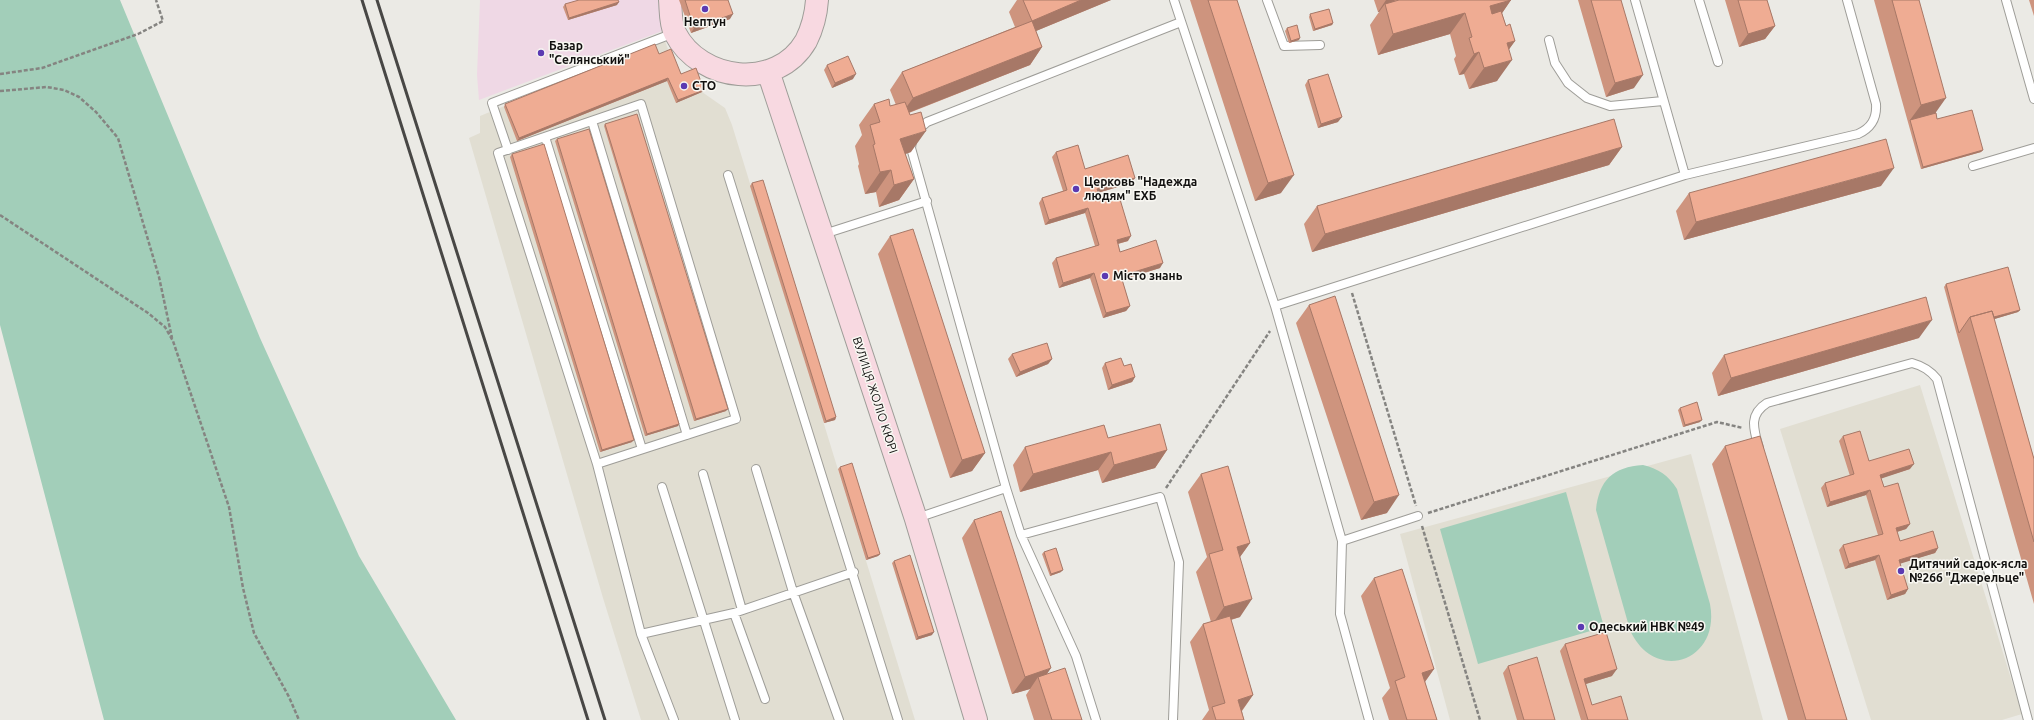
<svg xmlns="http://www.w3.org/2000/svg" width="2034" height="720" font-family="Ubuntu,sans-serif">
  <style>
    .commercial { fill: #efd8e5 }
    .built { fill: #e1ded2 }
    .green { fill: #a2ceb9 }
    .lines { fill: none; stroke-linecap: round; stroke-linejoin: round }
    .lane-casing { stroke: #9e9d98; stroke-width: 10 }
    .secondary-casing { stroke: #9e9d98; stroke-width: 24 }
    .path { stroke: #858481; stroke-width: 2.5; stroke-dasharray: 4 2; stroke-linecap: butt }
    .lane { stroke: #fff; stroke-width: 8 }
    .secondary { stroke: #f8d9e1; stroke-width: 22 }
    .rail { stroke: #484745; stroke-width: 3 }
    .wall { fill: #ce947e }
    .shaded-wall { fill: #a77867 }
    .building { fill: #efac93; stroke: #a77867 }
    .poi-dot { fill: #5b3ab2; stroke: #f8f7f2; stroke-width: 1.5 }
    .labels { text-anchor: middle; stroke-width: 3; stroke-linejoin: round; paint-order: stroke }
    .poi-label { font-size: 12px; font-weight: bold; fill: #11100f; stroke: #f8f7f2; text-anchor: start }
    .street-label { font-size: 12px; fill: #11100f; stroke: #f8f7f2 }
  </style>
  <rect width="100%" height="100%" fill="#ebeae5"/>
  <path class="commercial" d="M480,0H658L665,30L479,100L477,75Z"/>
  <path class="built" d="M665,41L673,63L676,103L702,92L725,108L732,125L915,720H641L603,598L469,138L480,133V116Z
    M1920,385L2022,714L2002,720H1871L1780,429Z
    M1691,454L1763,720H1450L1400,534Z"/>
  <path class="green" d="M0,0H120L260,338L359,556L456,720H104L0,325Z
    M1643,465C1659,469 1668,475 1677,489L1710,604C1721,662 1654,684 1630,630L1596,510C1599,480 1613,467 1643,465Z
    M1566,492L1604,627L1478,664L1440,529Z"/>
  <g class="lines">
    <defs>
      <path id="lane" d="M1174,0L1275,306L1342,541L1340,614L1369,720
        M1267,0L1284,46L1320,45
        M1635,0L1685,175
        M1699,0L1718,62
        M2006,0L2034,99
        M1549,40L1555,63L1568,83L1587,98L1610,106L1663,101
        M592,121L687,435
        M917,131L927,122L1181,22
        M545,137L642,449
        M912,141L911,148L1006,488L1021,535L1076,656L1096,720
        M508,150L492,103L674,33
        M1973,166L2034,148
        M728,175L898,720
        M824,234L927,201
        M1275,306L1685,175L1858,134C1871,128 1877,119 1876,104L1847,0
        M1759,448C1754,430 1748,415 1767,403L1912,363C1923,366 1930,370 1937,379L2028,720
        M597,464L736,419L641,104L498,153L597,464L641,634L674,720
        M756,469L793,592L839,720
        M703,474L742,610
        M662,487L735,720
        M917,518L1006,488
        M1021,535L1160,497L1179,562L1173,720
        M1342,541L1418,516
        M734,613L765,699
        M641,634L734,613L854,572"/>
      <path id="secondary" d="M670,0C671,11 670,23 675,33C700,82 777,91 806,41C813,27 816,15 817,0
        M768,71L916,519L976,720"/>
    </defs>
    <use href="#lane" class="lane-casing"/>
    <use href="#secondary" class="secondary-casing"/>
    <path class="path" d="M0,74L42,68L138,34L163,21L156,0
      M0,91L47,87L64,90L79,97L96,112L118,138L159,277L172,338
      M0,215L148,313L165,327L173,341L229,507L243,588L254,633L289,697L299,720
      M1352,293L1416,506
      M1166,488L1270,331
      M1428,513L1717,422L1743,428
      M1422,526L1480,720"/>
    <use href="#lane" class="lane"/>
    <use href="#secondary" class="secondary"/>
    <path class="rail" d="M362,0L588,720
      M377,0L605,720"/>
  </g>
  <path class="wall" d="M679,0H728L730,19L691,33Z
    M1017,0H1111L1036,31L1042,47L1030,65L909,113L911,152L905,154L914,179L899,200L879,207L876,192L865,194L858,166L859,164L855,146L862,135L859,125L874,104L890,106L896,105L890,90L902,72L1015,27L1009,12Z
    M1190,0H1237L1281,193L1255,201Z
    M1374,0H1511L1502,13L1506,26L1515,41L1509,49L1497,81L1469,89L1464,74L1459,75L1454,59L1456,56L1450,34L1378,55L1370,25L1379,12H1378Z
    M1578,0H1621L1634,88L1606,97Z
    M1725,0H1767L1775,26L1765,39L1739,47Z
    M1874,0H1919L1936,113L1937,119L1983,150L1981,152L1921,169Z
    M2029,0H2034V16Z
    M565,4L617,5L568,20L563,7Z
    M1310,14L1333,23L1332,25L1313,31L1309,17Z
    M1287,28L1299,40L1289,43L1285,31Z
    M659,54L702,92L676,103L667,81L517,141L504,107L505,104Z
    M827,65L853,79L832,88L824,70Z
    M1308,80L1338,122L1318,128L1305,85Z
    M605,124L726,411L694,421L604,126Z
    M557,139L679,424L678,426L645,436L555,141Z
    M1622,147L1609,165L1312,252L1304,224L1317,206Z
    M1056,152L1085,169L1135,178L1131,183L1098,193L1101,201L1128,241L1118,244L1120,252L1160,268L1122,280L1130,306L1126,311L1103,318L1090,278L1059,288L1052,263L1056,258L1095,246L1085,213L1045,225L1039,203L1042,198L1063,191L1052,157Z
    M512,154L632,442L600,452L510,157Z
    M752,183L836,417L835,420L824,423L750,186Z
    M1881,186L1684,240L1676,211L1689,193Z
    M890,236L985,453L972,471L950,478L878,254Z
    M1946,284L2020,310L2018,312L1994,319L2034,459V604L1957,335L1944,287Z
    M1309,305L1387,513L1361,520L1296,323Z
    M1919,338L1718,396L1712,373L1724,355Z
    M1012,354L1052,359L1048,364L1016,377L1008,359Z
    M1105,363L1124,366L1135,377L1132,382L1108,390L1102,368Z
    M1680,408L1700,422L1683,427L1678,410Z
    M1843,436L1869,461L1910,469L1881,478L1884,487L1910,524L1906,529L1897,532L1900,541L1938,548L1935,553L1900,563L1908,589L1905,594L1887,600L1875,560L1845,569L1839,550L1843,545L1878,535L1866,495L1827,507L1821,488L1825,483L1850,476L1839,441Z
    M1108,438L1167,450L1155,468L1102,483L1098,470L1020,492L1013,465L1025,447Z
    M1725,446L1847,720H1788L1712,464Z
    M840,467L880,554L878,556L866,560L838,469Z
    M1201,474L1250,543L1240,557V617L1231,620L1253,695L1242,711L1244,720H1202L1209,710L1190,642L1203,624L1211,622L1196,572L1207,557L1188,492Z
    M974,520L1047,674L1082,720H1034L1026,695L1030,689L1012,694L962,538Z
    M1044,552L1061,572L1050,576L1042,554Z
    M894,561L932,635L916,640L892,563Z
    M1374,578L1434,669L1425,682L1437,720H1389L1382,698L1390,688L1361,596Z
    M1565,644L1612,676L1586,684L1592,705L1628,720H1581L1560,651Z
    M1508,666L1555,720H1517L1503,673Z"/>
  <path class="shaded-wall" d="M1081,0H1111L1019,38L1032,21Z
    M1386,0H1395L1388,9L1385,4L1379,12H1378Z
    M1511,0L1496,22L1475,27L1490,6Z
    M619,2L617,5L568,20L569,18Z
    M1465,13L1450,34L1378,55L1393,34Z
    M733,14L730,19L691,33L694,28Z
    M1333,23L1332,25L1313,31L1315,29Z
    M1775,26L1765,39L1739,47L1748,34Z
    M1300,38L1299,40L1289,43L1291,41Z
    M1515,41L1500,62L1507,43Z
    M1042,47L1030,65L900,116L913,98Z
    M1479,52L1464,74L1459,75L1474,54Z
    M1512,60L1497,81L1469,89L1484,68Z
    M856,74L853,79L832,88L835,83Z
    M1643,75L1634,88L1606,97L1615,83Z
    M668,78L667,81L517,141L519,138Z
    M704,90L702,92L676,103L678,100Z
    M1946,98L1934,115L1910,120L1921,105Z
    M1342,117L1338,122L1318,128L1321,124Z
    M926,131L911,152L885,161L900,139Z
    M1622,147L1609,165L1312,252L1325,234Z
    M1983,150L1981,152L1921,169L1923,167Z
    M1894,168L1881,186L1684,240L1696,222Z
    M891,170L876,192L865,194L880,172Z
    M1294,175L1281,193L1255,201L1268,183Z
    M1135,178L1131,183L1094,194L1097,189Z
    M914,179L899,200L879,207L894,185Z
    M1088,208L1085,213L1045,225L1049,220Z
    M1131,236L1128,241L1113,245L1117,240Z
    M1163,263L1160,268L1117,281L1121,276Z
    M1094,273L1090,278L1059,288L1063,283Z
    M1130,306L1126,311L1103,318L1106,313Z
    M2020,310L2018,312L1978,324L1979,321Z
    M1932,320L1919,338L1718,396L1731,378Z
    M1052,359L1048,364L1016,377L1020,372Z
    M1135,377L1132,382L1108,390L1112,385Z
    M728,409L726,411L694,421L696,419Z
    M836,417L835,420L824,423L826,421Z
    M1702,420L1700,422L1683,427L1685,425Z
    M679,424L678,426L645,436L647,434Z
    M634,440L632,442L600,452L602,450Z
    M1167,450L1155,468L1102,483L1114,465Z
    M1111,452L1098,470L1020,492L1033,474Z
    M985,453L972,471L950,478L962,460Z
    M1914,464L1910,469L1877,480L1880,475Z
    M1870,490L1866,495L1827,507L1830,502Z
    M1399,495L1387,513L1361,520L1374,502Z
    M1910,524L1906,529L1893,533L1896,528Z
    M1250,543L1237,561V547Z
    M1938,548L1935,553L1896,565L1899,560Z
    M880,554L878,556L866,560L868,558Z
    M1879,555L1875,560L1845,569L1849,564Z
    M1063,570L1061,572L1050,576L1051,574Z
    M1908,589L1905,594L1887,600L1891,595Z
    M1252,599L1240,617L1212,625L1224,607Z
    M934,632L932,635L916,640L918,637Z
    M1051,668L1041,683L1038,677L1030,689L1012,694L1025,677Z
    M1434,669L1421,687L1422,673Z
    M1617,669L1612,676L1579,686L1584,679Z
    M1253,695L1240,713L1238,700Z"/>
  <path class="building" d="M579,0H618L619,2L569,18L565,4Z
    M685,0H728L733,14L694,28Z
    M1023,0H1081L1032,21L1042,47L913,98L902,72L1032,21Z
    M1208,0H1237L1294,175L1268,183Z
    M1399,0H1511L1490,6L1492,14L1501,11L1506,26L1510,24L1515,41L1507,43L1512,60L1484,68L1479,52L1474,54L1469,38L1472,37L1465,13L1393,34L1385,4Z
    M1591,0H1621L1643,75L1615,83Z
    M1738,0H1767L1775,26L1748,34Z
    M1892,0H1919L1946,98L1921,105Z
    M1329,9L1333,23L1315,29L1310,14Z
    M1297,25L1300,38L1291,41L1287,28Z
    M655,44L659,54L671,49L681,74L696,68L704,90L678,100L668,78L519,138L505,104Z
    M848,56L856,74L835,83L827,65Z
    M1328,74L1342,117L1321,124L1308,80Z
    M889,99L890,106L905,102L910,115L921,112L926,131L900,139L914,179L894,185L891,170L880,172L873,145L875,144L870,125L880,122L874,104Z
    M1972,110L1983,150L1923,167L1910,120L1936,113L1937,119Z
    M637,114L728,409L696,419L605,124Z
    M1614,119L1622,147L1325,234L1317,206Z
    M589,129L679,424L647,434L557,139Z
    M1886,139L1894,168L1696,222L1689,193Z
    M544,144L634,440L602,450L512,154Z
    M1078,145L1085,169L1128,155L1135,178L1097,189L1101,201L1119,196L1131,236L1117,240L1120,252L1156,240L1163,263L1121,276L1130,306L1106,313L1094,273L1063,283L1056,258L1099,245L1088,208L1049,220L1042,198L1067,190L1056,152Z
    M763,180L836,417L826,421L752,183Z
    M913,229L985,453L962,460L890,236Z
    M2008,267L2020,310L1994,317L1992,311L1970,317L1959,333L1946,284Z
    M1335,296L1399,495L1374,502L1309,305Z
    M1926,297L1932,320L1731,378L1724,355Z
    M1992,311L2034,459V542L1970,317Z
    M1047,343L1052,359L1020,372L1012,354Z
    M1121,358L1124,366L1131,364L1135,377L1112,385L1105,363Z
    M1697,402L1702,420L1685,425L1680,408Z
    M1160,424L1167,450L1114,465L1111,452L1033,474L1025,447L1104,425L1108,438Z
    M1860,431L1869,461L1909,449L1914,464L1880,475L1884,487L1898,483L1910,524L1896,528L1900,541L1933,531L1938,548L1899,560L1908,589L1891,595L1879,555L1849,564L1843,545L1883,534L1870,490L1830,502L1825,483L1854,474L1843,436Z
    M1760,436L1847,720H1806L1725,446Z
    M852,463L880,554L868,558L840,467Z
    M1228,466L1250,543L1237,547L1252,599L1224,607L1209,554L1223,550L1201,474Z
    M1001,511L1051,668L1025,677L974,520Z
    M1056,548L1063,570L1051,574L1044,552Z
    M910,555L934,632L918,637L894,561Z
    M1402,569L1434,669L1422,673L1437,720H1407L1395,681L1405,677L1374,578Z
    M1230,616L1253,695L1238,700L1244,720H1216L1212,707L1225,703L1203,624Z
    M1606,632L1617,669L1584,679L1592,705L1621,696L1628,720H1588L1565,644Z
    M1537,657L1555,720H1524L1508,666Z
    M1065,668L1082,720H1052L1038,677Z"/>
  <g class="poi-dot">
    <circle cx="705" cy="9" r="4"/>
    <circle cx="541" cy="53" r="4"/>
    <circle cx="684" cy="86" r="4"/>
    <circle cx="1076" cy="189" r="4"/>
    <circle cx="1105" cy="276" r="4"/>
    <circle cx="1901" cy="571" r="4"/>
    <circle cx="1581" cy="627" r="4"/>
  </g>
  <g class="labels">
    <g class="poi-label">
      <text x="705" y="26" text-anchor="middle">Нептун</text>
      <text x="549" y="50">Базар<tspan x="549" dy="14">"Селянський"</tspan></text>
      <text x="692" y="90">СТО</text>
      <text x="1084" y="186">Церковь "Надежда<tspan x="1084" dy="14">людям" ЕХБ</tspan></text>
      <text x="1113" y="280">Місто знань</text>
      <text x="1909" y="568">Дитячий садок-ясла<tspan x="1909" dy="14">№266 "Джерельце"</tspan></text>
      <text x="1589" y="631">Одеський НВК №49</text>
    </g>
    <g class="street-label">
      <text transform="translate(875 395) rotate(72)" y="4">ВУЛИЦЯ ЖОЛІО КЮРІ</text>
    </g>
  </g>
</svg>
